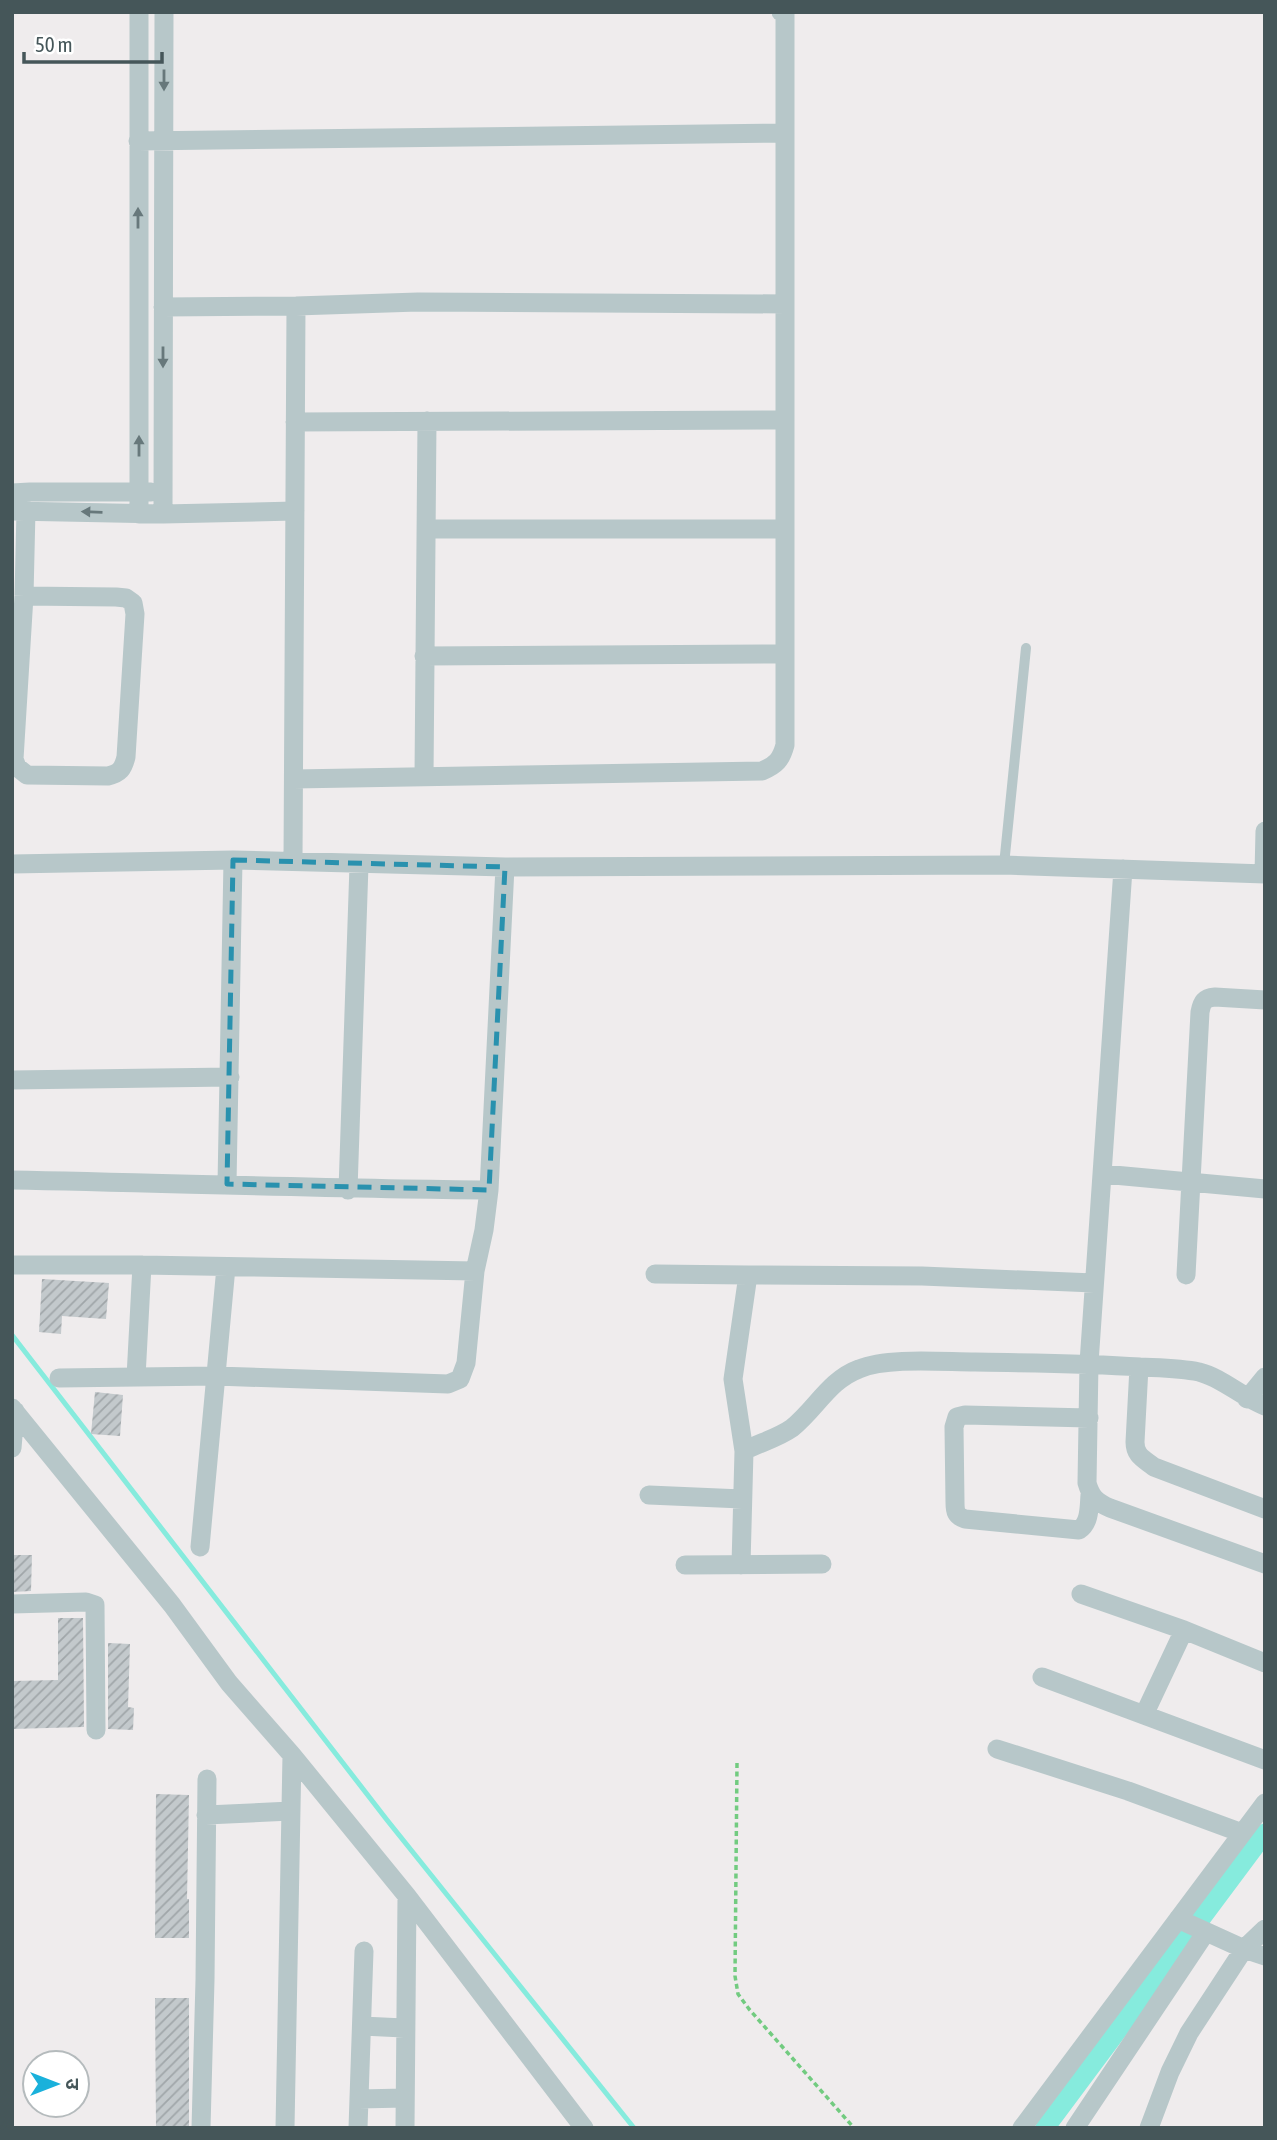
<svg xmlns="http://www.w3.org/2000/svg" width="1277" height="2140" font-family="'Asap Condensed','Noto Sans Devanagari',sans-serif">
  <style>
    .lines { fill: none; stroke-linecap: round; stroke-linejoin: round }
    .stream { stroke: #86ebdd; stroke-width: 5 }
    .canal { stroke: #86ebdd; stroke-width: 19 }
    .building { fill: url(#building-hatch) }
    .path { stroke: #72cb80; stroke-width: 3.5; stroke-dasharray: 5 3.5; stroke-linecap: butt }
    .service { stroke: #b7c7c9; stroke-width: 10 }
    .minor { stroke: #b7c7c9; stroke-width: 19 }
    .oneway { fill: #67787b }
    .marked { fill: none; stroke: #2991ae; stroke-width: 5; stroke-dasharray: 14 9; stroke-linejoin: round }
  </style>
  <defs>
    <pattern id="building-hatch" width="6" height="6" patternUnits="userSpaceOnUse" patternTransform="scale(1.75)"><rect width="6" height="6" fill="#c3c9cc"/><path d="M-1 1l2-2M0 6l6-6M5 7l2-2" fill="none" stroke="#a0a6a9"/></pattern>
  </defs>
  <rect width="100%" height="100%" fill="#efeced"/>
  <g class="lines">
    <path class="stream" d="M12,1335L387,1820L634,2128"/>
    <path class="canal" d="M1045,2128L1265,1833"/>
  </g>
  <path class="building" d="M42,1279L109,1283L106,1319L62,1316L61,1334L39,1332Z
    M95,1392L123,1395L120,1436L91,1434Z
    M14,1555H32L31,1591L12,1592Z
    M58,1618H83L84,1727L12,1729V1681L58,1680Z
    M108,1643L130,1644L128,1707L134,1708L133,1730L108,1729Z
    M156,1794L189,1795L187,1899H189V1938H155Z
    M155,1998H189V2128H156Z"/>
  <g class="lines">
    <path class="path" d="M737,1763L735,1976L738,1994L749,2009L854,2128"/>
    <path class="service" d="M1004,865L1026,648"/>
    <path class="minor" d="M139,12V514
      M138,141L785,133
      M163,307L296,306L418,302L785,304
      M295,422L785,420
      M12,493L30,492H151
      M12,511L163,514L164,12
      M163,514L295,511
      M426,529H785
      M24,596L116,597L126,598L133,603L135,614L126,757C123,769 120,773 108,776L27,775L17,767L14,759L24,596L26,510
      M424,656L784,654
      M424,777L427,421
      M294,779L762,771C776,765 781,760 785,745V12H781
      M293,861L296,306
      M12,864L233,860L505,867L1004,865L1265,874
      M1123,869L1089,1363L1087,1483C1091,1497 1096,1502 1110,1508L1265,1564
      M1264,874L1265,831
      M12,1080L230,1077
      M1103,1174L1265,1189
      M12,1180C171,1183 330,1189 489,1190L505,867
      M227,1184L233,860
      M348,1190L359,865
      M12,1265H142L475,1271
      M655,1274L748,1275
      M1186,1275L1200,1012C1202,1002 1204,998 1215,997L1265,1000
      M1139,1367L1135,1442C1135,1456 1144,1459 1154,1467L1265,1509
      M136,1377L142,1265
      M59,1378L216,1376L448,1384L460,1379L466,1363L475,1271L484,1230L489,1190
      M1247,1399L1265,1377
      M12,1408L172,1605L229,1683L292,1755L407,1896L584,2128
      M1089,1418L965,1415L957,1417L954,1427L955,1502C955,1512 956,1516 965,1519L1079,1530C1090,1523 1089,1507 1090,1495
      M12,1448L15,1411
      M744,1451L733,1379L748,1275L922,1276L1094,1283
      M649,1495L742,1499
      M200,1547L226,1267
      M685,1565L822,1564
      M741,1565L744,1451C759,1443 778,1438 792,1428C816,1409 829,1380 859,1369C888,1357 943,1362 975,1362C1031,1363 1085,1363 1140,1367C1160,1368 1180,1368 1199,1372C1223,1378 1241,1397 1265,1406
      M1081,1594L1184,1630L1265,1663
      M12,1604L86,1602L95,1605L96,1730
      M1042,1677L1265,1760
      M1144,1715L1184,1630
      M997,1749L1128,1791L1242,1833
      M206,1815L291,1811
      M1178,1919L1244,1949L1265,1929
      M362,2026L404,2028
      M359,2099L405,2098
      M201,2128L205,1980L207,1779
      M285,2128L292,1755
      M358,2128L364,1951
      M405,2128L407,1896
      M1022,2128L1265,1803
      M1075,2128L1206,1932
      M1149,2128L1170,2072L1189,2033L1244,1949L1265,1956"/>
  </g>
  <defs><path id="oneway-solid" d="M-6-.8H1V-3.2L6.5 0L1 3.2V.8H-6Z" transform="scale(1.75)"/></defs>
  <g class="oneway">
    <use href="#oneway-solid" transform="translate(164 80) rotate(90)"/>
    <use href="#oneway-solid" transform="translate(138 218) rotate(-90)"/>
    <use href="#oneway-solid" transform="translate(163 357) rotate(90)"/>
    <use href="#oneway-solid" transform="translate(139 446) rotate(-90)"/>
    <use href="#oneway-solid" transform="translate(92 512) rotate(-178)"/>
  </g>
  <path class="marked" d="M233,860L505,867L489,1190L227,1184Z"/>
  <rect width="1277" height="2140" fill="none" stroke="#455659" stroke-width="28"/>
  <g transform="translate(56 2084) rotate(90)"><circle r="33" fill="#ffffff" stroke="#b5bbbd" stroke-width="2"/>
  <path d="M0-5L12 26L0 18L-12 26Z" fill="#1ab1db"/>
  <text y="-10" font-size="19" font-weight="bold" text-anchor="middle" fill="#455659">उ</text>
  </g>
  <path d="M24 52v10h138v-10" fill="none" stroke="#455659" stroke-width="3.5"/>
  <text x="35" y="52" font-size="21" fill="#455659" stroke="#ffffff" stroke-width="5" paint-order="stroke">50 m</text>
</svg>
